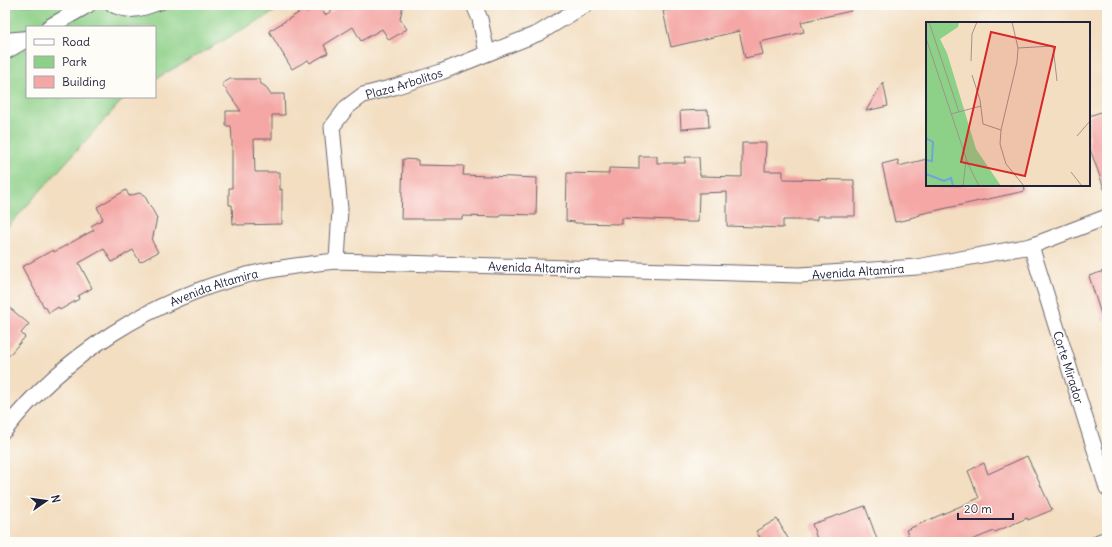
<svg xmlns="http://www.w3.org/2000/svg" width="1112" height="547" font-family="Delius,sans-serif">
<style>
.green{fill:#8dd088;stroke:#587962}
.building{fill:#f4a7a5}
.lines{fill:none;stroke-linecap:round;stroke-linejoin:round}
.service-casing{stroke:#6b646a;stroke-width:10}
.minor-casing{stroke:#6b646a;stroke-width:17}
.service{stroke:#fff;stroke-width:8}
.minor{stroke:#fff;stroke-width:15}
.labels{text-anchor:middle;dominant-baseline:central;stroke-width:4;stroke-linejoin:round;paint-order:stroke}
.street-label{font-size:12px;fill:#22223b;stroke:#fdfcf7}
.inset-river{fill:none;stroke:#6ca6dc;stroke-width:2}
.inset-road{fill:none;stroke:#9f938b;stroke-width:1}
.view{fill:#d62828;fill-opacity:0.15;stroke:#d62828;stroke-width:2}
.inset-edge{fill:none;stroke:#22223b;stroke-width:2}
</style>
<rect width="100%" height="100%" fill="#fdfcf7"/>
<filter id="ink" filterUnits="userSpaceOnUse"><feTurbulence type="fractalNoise" baseFrequency=".025" numOctaves="2"/><feDisplacementMap in="SourceGraphic" scale="8" xChannelSelector="R" yChannelSelector="G"/><feConvolveMatrix kernelMatrix="1 2 1 2 8 2 1 2 1" color-interpolation-filters="sRGB"/></filter>
<filter id="wash" filterUnits="userSpaceOnUse"><feTurbulence type="fractalNoise" baseFrequency=".012" numOctaves="4" result="noise"/><feDisplacementMap in="SourceGraphic" scale="16" xChannelSelector="R" yChannelSelector="G"/><feGaussianBlur stdDeviation="0.9" result="paint"/><feColorMatrix in="noise" values="0 0 0 0 0 0 0 0 0 0 0 0 0 0 0 0 0 1.4 0 .05"/><feComposite in="paint" operator="in"/></filter>
<g filter="url(#wash)">
<rect width="100%" height="100%" fill="#f3dec1"/>
<path class="green" d="M5,5H286L155,79V27H27V97H125L5,230Z"/>
<g id="blocks">
<g class="building">
<path d="M318,5L325,15L341,5H403L400,19L407,29L389,40L382,29L361,41L353,27L324,45L328,53L310,63L308,60L292,69L269,31L305,9L307,12Z"/>
<path d="M689,5H850L851,11L801,22L804,32L760,42L763,54L745,58L739,31L671,47L663,11Z"/>
<path d="M230,79H260V83L266,87L270,94H284L285,115H272V139H254L255,172H280V190L282,189V224L237,225V224H233L232,205H229V188H232V139L231,126H226V111H241L222,84Z"/>
<path d="M883,82L888,106L866,111Z"/>
<path d="M708,110L709,127L681,129L680,111Z"/>
<path d="M1101,112L1107,129V190L1105,191L1089,146V116Z"/>
<path d="M742,143H766L765,171H783V179L854,180V188H855V216H817V220H783V228L727,226V192L699,193L698,222H684L673,221V220L622,218V224L575,223V222L566,221L567,173L609,174V168L639,169V156H657V163H685V157H699L700,176L742,177Z"/>
<path d="M403,159L418,160V165L464,166L463,175L537,178L536,215L500,214V217L462,216V219H401Z"/>
<path d="M927,159V185H1024L1025,191L920,214V215L910,218V219L895,222L882,164L898,160L899,166Z"/>
<path d="M126,190L129,196L139,193L144,195L157,218L152,241L158,252L140,262L133,250L112,262L104,249L79,263L92,288L78,296L79,299L60,310L58,307L49,313L45,306L44,307L22,267L53,250L54,252L94,230L91,226L103,219L97,207Z"/>
<path d="M1107,270V321H1103L1089,276Z"/>
<path d="M5,304L29,324L21,333L25,337L5,360Z"/>
<path d="M1027,456L1052,510L1028,520L1027,518L995,532L994,531L967,542H911L906,530L979,498L968,471L984,463L988,474Z"/>
<path d="M865,506L878,542H818L812,524Z"/>
<path d="M777,519L790,542H763L756,531Z"/>
</g>
</g>
</g>
<g filter="url(#ink)">
<use href="#blocks" fill-opacity="0" stroke="#6b646a" stroke-width="1"/>
<g class="lines">
<defs>
<g id="service">
<path d="M109,5C111,8 113,9 117,10C133,17 146,10 162,5"/>
<path d="M5,37L27,35"/>
</g>
<g id="minor">
<path d="M474,5L480,19L487,53"/>
<path d="M49,27L88,5"/>
<path d="M5,52L27,39"/>
<path id="s1" d="M1031,246L1107,488"/>
<path id="s2" d="M337,261L340,209L332,127L347,107L363,95L394,87L441,72L539,33L585,5"/>
<path id="s3" d="M5,430C64,354 154,299 247,275C276,268 306,264 337,261L800,275L917,267L1031,246L1107,217"/>
<path d="M1099,542L1107,539"/>
</g>
</defs>
<use href="#service" class="service-casing"/>
<use href="#minor" class="minor-casing"/>
<use href="#service" class="service"/>
<use href="#minor" class="minor"/>
</g>
</g>
<g class="labels">
<g class="street-label">
<text stroke="none"><textPath href="#s2" startOffset="222">Plaza Arbolitos</textPath></text>
<text stroke="none"><textPath href="#s3" startOffset="581">Avenida Altamira</textPath></text>
<text stroke="none"><textPath href="#s3" startOffset="905">Avenida Altamira</textPath></text>
<text stroke="none"><textPath href="#s3" startOffset="257">Avenida Altamira</textPath></text>
<text stroke="none"><textPath href="#s1" startOffset="127">Corte Mirador</textPath></text>
</g>
</g>
<g transform="translate(926 22)">
<rect width="164" height="164" fill="#f3dec1"/>
<path d="M0,0H33L32,5L14,17L21,31L50,127L75,164H0Z" fill="#8dd088"/>
<path class="inset-river" d="M0,116L7,120L6,139L0,138M0,152L18,159L25,156L27,164"/>
<path class="inset-road" d="M3,0L33,90M86,0L92,26L91,40L75,108L74,122L80,142L98,164M0,16L42,142L53,164M92,26L127,24L131,59M45,39L46,12L51,0M46,53L54,78L57,102L75,108M25,92L55,84M151,114L164,99M145,150L156,164M37,164L40,138"/>
<path class="view" d="M65,10L129,25L99,154L35,140Z"/>
<rect width="164" height="164" class="inset-edge"/>
</g>
<rect width="1112" height="547" fill="none" stroke="#fdfcf7" stroke-width="20"/>
<rect x="26" y="26" width="130" height="72" fill="#fdfcf7" stroke="#a5a5ac"/>
<rect x="34" y="39" width="20" height="6" fill="#ffffff" stroke="#a5a5ac"/>
<text x="62" y="46" font-size="12" fill="#22223b">Road</text>
<rect x="34" y="56" width="20" height="12" fill="#8dd088" stroke="#a5a5ac"/>
<text x="62" y="66" font-size="12" fill="#22223b">Park</text>
<rect x="34" y="76" width="20" height="12" fill="#f4a7a5" stroke="#a5a5ac"/>
<text x="62" y="86" font-size="12" fill="#22223b">Building</text>
<g transform="translate(46 501) rotate(77)" stroke="#fdfcf7" stroke-width="3" paint-order="stroke">
<path d="M0-3L7 15L0 10L-7 15Z" fill="#22223b"/>
<text y="-6" font-size="11" font-weight="bold" text-anchor="middle" fill="#22223b">N</text>
</g>
<path d="M958 513v6h55v-6" fill="none" stroke="#22223b" stroke-width="2"/>
<text x="964" y="513" font-size="12" fill="#22223b" stroke="#fdfcf7" stroke-width="3" paint-order="stroke">20 m</text>
</svg>
